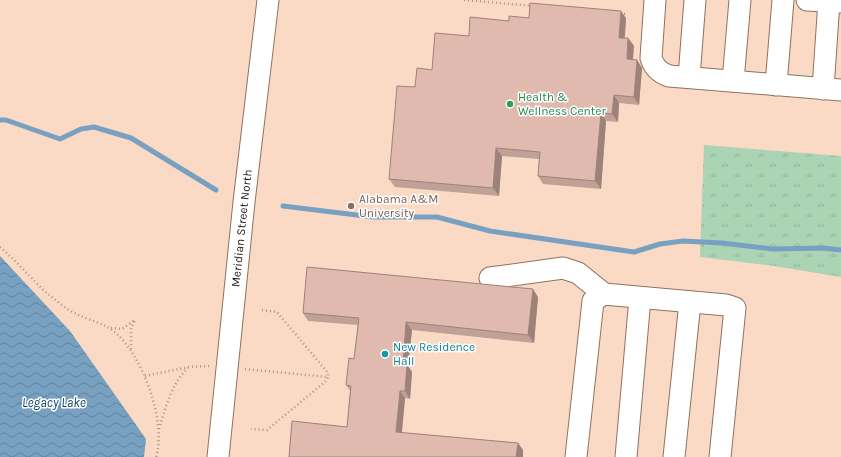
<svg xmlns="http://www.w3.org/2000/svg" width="841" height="457" font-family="Karla,sans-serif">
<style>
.grass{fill:url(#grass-tufts)}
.water{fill:url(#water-waves)}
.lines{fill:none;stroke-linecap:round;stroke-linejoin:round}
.stream{stroke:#78a1c1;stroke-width:5}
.minor-casing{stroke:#8f725f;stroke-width:23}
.path{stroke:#ac9484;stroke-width:2.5;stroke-dasharray:1 3;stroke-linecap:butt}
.minor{stroke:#fff;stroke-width:21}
.wall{fill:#c1a096}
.shaded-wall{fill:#9d827a}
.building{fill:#e0baaf;stroke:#9d827a}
.leisure-dot{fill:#2e9e5b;stroke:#fff;stroke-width:1.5}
.education-dot{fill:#8d6e63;stroke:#fff;stroke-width:1.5}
.culture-dot{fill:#0f9aa8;stroke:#fff;stroke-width:1.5}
.labels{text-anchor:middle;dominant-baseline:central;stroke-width:3;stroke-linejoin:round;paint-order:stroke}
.leisure-label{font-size:12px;fill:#27864d;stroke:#fff;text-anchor:start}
.education-label{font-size:12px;fill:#785e54;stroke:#fff;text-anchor:start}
.street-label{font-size:12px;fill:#251a12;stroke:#fff}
.culture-label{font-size:12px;fill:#0d838f;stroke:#fff;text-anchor:start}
.water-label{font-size:13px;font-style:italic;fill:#093d5d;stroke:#fff}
</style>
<defs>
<pattern id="grass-tufts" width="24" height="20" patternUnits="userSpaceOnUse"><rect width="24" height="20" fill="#aad4b4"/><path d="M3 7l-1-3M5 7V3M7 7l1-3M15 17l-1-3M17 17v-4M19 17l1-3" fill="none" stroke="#92b59a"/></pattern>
<pattern id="water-waves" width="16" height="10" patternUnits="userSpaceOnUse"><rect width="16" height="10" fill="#78a1c1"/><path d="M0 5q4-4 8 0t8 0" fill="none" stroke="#62829b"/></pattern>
</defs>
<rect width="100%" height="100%" fill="#fadac5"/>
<path class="grass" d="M704,145L841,156V277L774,266L700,257Z"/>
<path class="water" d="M0,256L70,331L146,439L144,457H0Z"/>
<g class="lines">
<g class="stream">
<path d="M0,120H6L60,139L81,129L94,127L131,138L216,190"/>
<path d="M283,206L373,217H437L490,231L634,252L660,244L683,241L722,243L773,249L822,248L841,250"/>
</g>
<defs>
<g id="minor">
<path d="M655,0L651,58C654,68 660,73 669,76L841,90"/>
<path d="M807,0L841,2"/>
<path d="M689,77L695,0"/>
<path d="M733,81L740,0"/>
<path d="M776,85L783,0"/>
<path d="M823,89L829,1"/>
<path d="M490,278L563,268L578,273L604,294"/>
<path id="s1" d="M218,457L244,202L268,0"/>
<path d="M576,457L593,301L604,294L726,305L735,308L720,457"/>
<path d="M626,457L640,298"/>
<path d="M674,457L690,302"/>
</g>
</defs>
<use href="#minor" class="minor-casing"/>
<g class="path">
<path d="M464,0L534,6"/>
<path d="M620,14H627"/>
<path d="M0,247C19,263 34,283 53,298C61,305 71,312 81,316C91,321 103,323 112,330C142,352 167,422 156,457"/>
<path d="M262,310L277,312L328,373V377"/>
<path d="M111,328L122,329L135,320L131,328V349"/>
<path d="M245,369L328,377L326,381L267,430L251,429"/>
<path d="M145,376L189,367L210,366"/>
<path d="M159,429C166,407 171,384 188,368"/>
</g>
<use href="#minor" class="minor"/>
</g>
<g class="wall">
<path d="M529,18H626L625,38H628L634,46L633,60H637L642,68L639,105L619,103L618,122L606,121L601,189L543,184L538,176L539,159L502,156L499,196L395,187L389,179L415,87L432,70L469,36L509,21Z"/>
<path d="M538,297L534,343L412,330L408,366L412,372L410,399L405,398L402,433L518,443L523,450L347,427L350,391L346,385L354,359L358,325L308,321L303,313Z"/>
</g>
<g class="shaded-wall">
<path d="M621,11L626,18L624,45L619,38Z"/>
<path d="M628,38L634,46L632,67L627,59Z"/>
<path d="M637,60L642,68L639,105L634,97Z"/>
<path d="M614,95L619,103L618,122L612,114Z"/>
<path d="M601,113L606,121L601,189L595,181Z"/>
<path d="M496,148L502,156L499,196L493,188Z"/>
<path d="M533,289L538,297L534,343L528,335Z"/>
<path d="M406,322L412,330L408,366L412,372L410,399L405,391L403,364Z"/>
<path d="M400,391L405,398L401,440L396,432Z"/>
<path d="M518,443L523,450V457H516Z"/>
</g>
<g class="building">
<path d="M530,3L621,11L619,38H628L627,59L637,60L634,97L614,95L612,114L601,113L595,181L538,176L540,152L496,148L493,188L389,179L397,86L415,87L417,68L432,70L435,33L469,36L470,17L509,21V16L529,18Z"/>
<path d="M307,267L533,289L528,335L406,322L403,364H407L405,391H400L396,432L518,443L516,457H289L292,421L347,427L351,386L346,385L349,358L354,359L359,318L303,313Z"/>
</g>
<circle class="leisure-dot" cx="510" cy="104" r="4"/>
<circle class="education-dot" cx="351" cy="206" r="4"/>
<circle class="culture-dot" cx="385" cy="354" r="4"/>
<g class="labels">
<g class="leisure-label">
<text x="518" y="97">Health &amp;<tspan x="518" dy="14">Wellness Center</tspan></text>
</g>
<g class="education-label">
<text x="359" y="199">Alabama A&amp;M<tspan x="359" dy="14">University</tspan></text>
</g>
<g class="street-label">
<text stroke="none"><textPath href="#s1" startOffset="230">Meridian Street North</textPath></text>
</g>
<g class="culture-label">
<text x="393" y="347">New Residence<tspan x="393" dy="14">Hall</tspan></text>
</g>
<g class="water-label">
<text x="54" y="402">Legacy Lake</text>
</g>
</g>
</svg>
